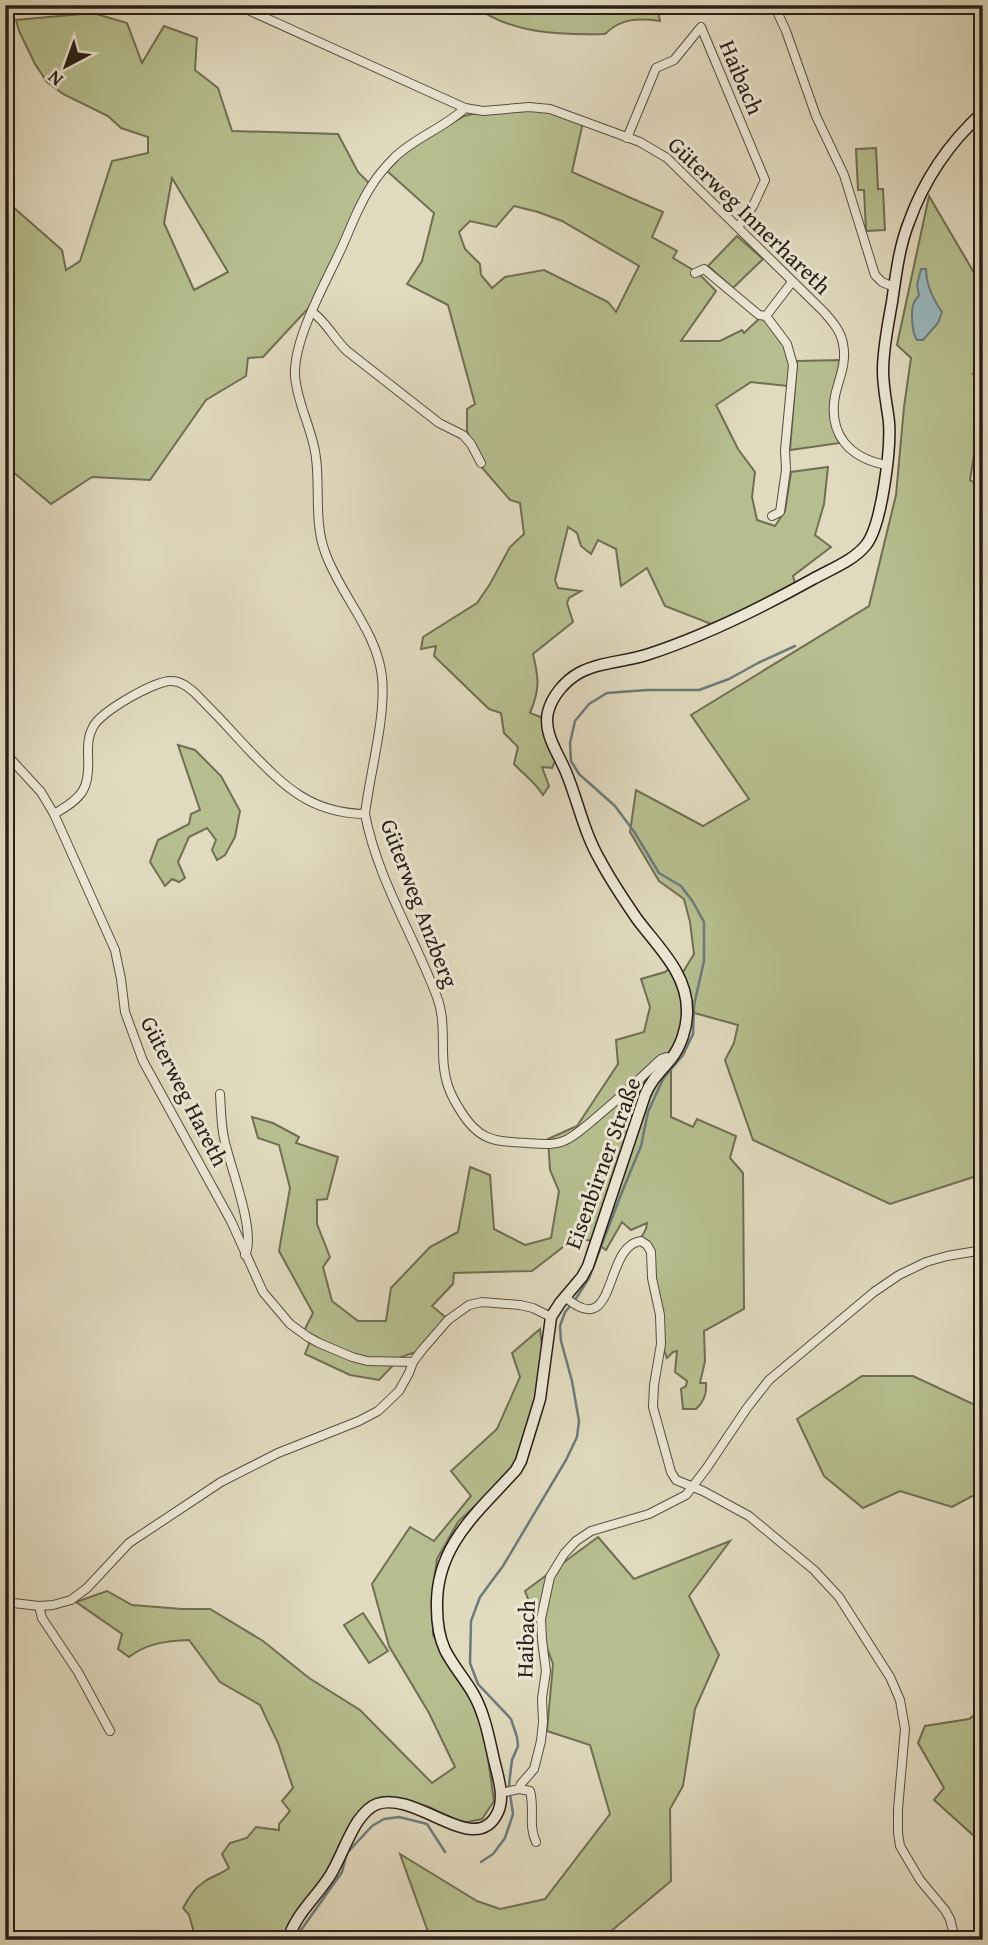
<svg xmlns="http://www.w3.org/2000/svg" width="988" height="1945" font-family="'Gentium Book Plus',serif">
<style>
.green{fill:#b6be8f;stroke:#706e54;stroke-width:2;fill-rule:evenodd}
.water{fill:#9ab8bd;stroke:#6d7a7b;stroke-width:2}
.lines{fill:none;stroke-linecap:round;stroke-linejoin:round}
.stream{stroke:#6d7a7b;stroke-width:2.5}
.street-casing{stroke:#574d42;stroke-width:10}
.secondary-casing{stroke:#291e18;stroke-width:13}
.street{stroke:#ece7d5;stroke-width:8}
.secondary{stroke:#ece7d5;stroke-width:10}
.labels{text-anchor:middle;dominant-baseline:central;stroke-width:6;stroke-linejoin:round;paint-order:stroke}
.street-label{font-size:23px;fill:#291e18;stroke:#ece7d5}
</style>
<rect width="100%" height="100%" fill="#e1dabe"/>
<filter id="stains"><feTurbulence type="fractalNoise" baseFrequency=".00286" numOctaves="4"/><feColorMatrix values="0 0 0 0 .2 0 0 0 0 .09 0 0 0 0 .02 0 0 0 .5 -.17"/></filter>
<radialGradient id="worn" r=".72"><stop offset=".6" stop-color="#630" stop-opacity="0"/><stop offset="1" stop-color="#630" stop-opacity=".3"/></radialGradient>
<g class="green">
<path d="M473,5H657L660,21C639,18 621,18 605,34C560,35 510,34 473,5Z"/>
<path d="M93,13L127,23L142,63L164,26L197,38L195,70L218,88L232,131L338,134L358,172L370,184L316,300L263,357L248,358L246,376L206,400L150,480L92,477L51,504L12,471L5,468V376L12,375L5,366V200L62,250L66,270L80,261L112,161L148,153V137L121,128L108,116L63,94L47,82L35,64L19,31L16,20ZM172,178L228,272L194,290L164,223Z"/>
<path d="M542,110L583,122L572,172L663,212L652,237L677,251L673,258L693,270L691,274L695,277L700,275L716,291L681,341H720L742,330L744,333L760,318L770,322L784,345L791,361L788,386L751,382L716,405L738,449L755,472L752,497L757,520L775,526L785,511L791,472L828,467L824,504L815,535L831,547L793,576L795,583L735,615L711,624L665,606L647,568L621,586L616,549L598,540L591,554L581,546L577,533L568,527L555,580L558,588L581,591L569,598L567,603L573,622L533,654C539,679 540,689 530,713L541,717L556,759L552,768L542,767L549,786L543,795C535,782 524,775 514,764L518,747L504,733L501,713L489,709L434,656L436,646L421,649L423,637L477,603L490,584L510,547L524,534L520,503L510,500L478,463L467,431V409L475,404L448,305L407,284L422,261L434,213L387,171L407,150L464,116L477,113ZM514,206L538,212L562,221L639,266L616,312L608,302L544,270L505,277L492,288L481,275L480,264L465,249L459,232L470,221L496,227Z"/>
<path d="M876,148L878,189H883L885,230L866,231L864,190H858L856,149Z"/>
<path d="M929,196L983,288V352L973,374H983V435L977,436L970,480L983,488V1174L890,1204L753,1140L725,1060L734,1043L738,1025L687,1011L671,1059V1117L693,1127L697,1119L736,1136L730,1158L743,1173L744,1309L704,1331L705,1361L700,1383H706C707,1394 704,1402 696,1409H683L681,1389L686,1386L687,1381L675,1372L677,1351L673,1352L667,1358L662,1346L648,1248L638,1243L646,1229L647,1223L631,1230L622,1222L606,1250L595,1242L576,1237L532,1271L454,1273L453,1284L432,1306L449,1320L419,1351L401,1357L379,1380L350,1375L305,1354L311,1339L303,1333L313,1313L279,1251L290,1188L279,1145L258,1138L252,1117L273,1123L299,1137L296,1143L338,1157L327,1199L317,1200V1224L330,1257L323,1267L332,1301L358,1321H386L391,1288L430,1247L458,1232L470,1167L490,1175L494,1229L525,1245L551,1238L559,1191L550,1170L548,1139L577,1126L618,1064L616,1040L644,1032L650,1007L641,979L665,972L673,966L680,977L694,954L690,922L684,899L659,881L630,832L636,790L703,826L749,799L691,715L869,606L896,495L904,407L911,358L897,345Z"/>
<path d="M737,236L763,259L733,288L708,266Z"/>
<path d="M840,360L834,427L840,443L790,450L797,361Z"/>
<path d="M178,745L195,750L221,776L240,811L235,837L225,855L217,860L212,850L216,840L207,828L189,837L178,862L185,878L179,882L172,879L165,886L150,862L158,840L189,824L191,814L200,810Z"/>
<path d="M540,1329L543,1354L538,1391L518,1460L501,1481L458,1522L437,1559L433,1587V1635L476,1706L486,1744L494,1801L482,1819L463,1823L429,1807L399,1799L375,1800L284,1940H196L189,1915L183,1908C189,1898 194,1888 204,1882C212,1876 221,1874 229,1868L222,1854L230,1843L247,1838L256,1827L279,1830V1824L290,1811L282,1801L293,1788L278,1743L260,1705L220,1682L189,1640C167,1641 147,1643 129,1657L118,1649L122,1634L76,1602L107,1591L132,1605L182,1609H210L263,1641L309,1678L360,1710L432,1783L455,1767L429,1713L389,1646L372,1584L410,1527L434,1541L471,1496L451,1471L497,1429L520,1377L512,1353Z"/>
<path d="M862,1376H913L975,1405L983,1392V1499L972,1496L952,1507L900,1491L863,1508L824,1476L797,1419Z"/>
<path d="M598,1537L634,1579L730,1541L689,1596L719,1655L695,1709L683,1786L670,1809L671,1881L604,1937L605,1940H431L400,1854L477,1901L500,1909L545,1899L610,1814L590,1745L547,1731L553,1664L525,1591Z"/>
<path d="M363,1613L388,1651L369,1663L344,1625Z"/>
<path d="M983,1709V1825L973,1835L934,1800L944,1788L918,1743L925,1726L969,1719Z"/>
</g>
<path class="water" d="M921,269H926C926,284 933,299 942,312L938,323L923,340H917C912,333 911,315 913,305C914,301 917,298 919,295L917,285Z"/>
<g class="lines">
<g class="stream">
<path d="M575,1300L589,1278L622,1192L641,1146L648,1112L663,1079L683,1055L693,1034L694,1005L704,961V922L693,902L681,886L659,873L635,833L615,806L579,774L571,761L570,743L575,721L589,704L607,693L647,690H699L729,679L758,663L795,646"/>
<path d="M481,1862L493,1854L505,1838L513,1814L509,1787L510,1776L512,1760L518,1746L517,1737L511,1719L478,1684L470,1663L471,1621L480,1597L503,1566L566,1460L577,1437L579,1421L572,1381L561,1341L560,1326L565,1312L571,1305"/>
<path d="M294,1940L342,1872L347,1853L372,1826L384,1819L399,1817L427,1824L445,1852"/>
</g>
<defs>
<g id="street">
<path d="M237,5L465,108L483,111L529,107L550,109L640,142L667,158L824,312C832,321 841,331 843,344C847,363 839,378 835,396C828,435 850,458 886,465"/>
<path d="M774,5L786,31L816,116L844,175L875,275L882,282L894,287"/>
<path d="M465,108C444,128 416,137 395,157C387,165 378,175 372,185C359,204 351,227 342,247C326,282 293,339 295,376C297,404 313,430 316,458C320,488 314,523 325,552C340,595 377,631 382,677C386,718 370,772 365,814C377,878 414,936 437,997C448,1026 438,1057 448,1086C451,1095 455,1102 460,1110C479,1141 493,1141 527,1143C541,1144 555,1146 568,1139C582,1131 594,1119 606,1109C625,1093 643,1076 661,1059L667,1057L671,1059"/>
<path d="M627,138L656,68L674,60L701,27L765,180L753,206L738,227"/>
<path d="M695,273L704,269L759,315L766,316L792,282"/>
<path d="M312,312C326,321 334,339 347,351L439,423L463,435L471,444L481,463"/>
<path d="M766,316L787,344L793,365L785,450L786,470L780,512L772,516"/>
<path d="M5,753L41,792L54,814L115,950L121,979L125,1012L143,1061L231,1221L263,1292L290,1324L308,1337L319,1343L352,1357L367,1361L413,1362"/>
<path d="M54,814C84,797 90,788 88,754C88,744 88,736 93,727C100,712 154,681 171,681C181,681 188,687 195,693C213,711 230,729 247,748C283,785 309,813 365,814"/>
<path d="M220,1094C221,1109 221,1124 224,1138C229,1164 257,1233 245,1255"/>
<path d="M565,1297C618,1343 603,1245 641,1241L647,1245L651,1252L652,1278L660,1315L661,1344L654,1385L653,1407L671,1472L676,1480L703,1491L749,1516L814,1570L839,1597L890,1677L900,1700L905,1729L898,1809V1833L900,1846L920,1880L945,1910L950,1919L954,1935L953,1940"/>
<path d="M5,1602L39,1606L53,1605L71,1600L87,1588L129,1543L221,1482L278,1453L359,1421L378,1411L399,1391L409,1373L413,1362L422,1350L448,1320L469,1305L482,1302L520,1305L533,1308L551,1317"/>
<path d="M39,1606L42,1618L78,1672L110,1731"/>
<path d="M519,1789L530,1791C535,1810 528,1825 536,1842"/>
<path d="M501,1793L519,1789L521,1784L534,1769L541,1741L543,1722L542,1698L546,1671L542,1640L541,1619L550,1577L564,1554L576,1541L591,1531L649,1514L686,1495L706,1469L747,1408L769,1380L874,1292L899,1275L926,1262L947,1256L983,1250"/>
</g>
<path id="secondary" d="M288,1940C295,1914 318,1896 331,1874C341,1857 347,1838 358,1821C363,1814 369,1807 377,1804C417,1790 476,1860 498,1812C505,1797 498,1777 494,1760C489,1738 485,1715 474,1695C465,1679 453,1666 445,1650C439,1637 437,1622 437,1608C435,1546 478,1512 516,1470L521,1461L540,1399L551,1317L560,1303L582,1277L588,1266L645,1095C651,1080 661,1071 671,1059C681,1046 687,1028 687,1012C688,974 658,947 637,919C624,900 611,881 600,860C584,833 578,801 566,772C558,753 543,733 548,712C552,696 565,681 579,673C599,662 624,662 646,655C705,636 759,609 813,579C831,569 853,561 866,545C882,525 891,448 889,422C887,405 883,388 883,371C883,348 888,325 892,302C896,275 899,247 909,222C924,180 950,142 983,112"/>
</defs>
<use href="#street" class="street-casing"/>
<use href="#secondary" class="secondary-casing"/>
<use href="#street" class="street"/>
<use href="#secondary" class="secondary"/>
</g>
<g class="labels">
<g class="street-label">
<text transform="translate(742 77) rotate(67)">Haibach</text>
<text transform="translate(750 215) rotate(44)">Güterweg Innerhareth</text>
<text transform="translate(420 903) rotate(69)">Güterweg Anzberg</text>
<text transform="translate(185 1091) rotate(63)">Güterweg Hareth</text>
<text transform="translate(602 1163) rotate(-70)">Eisenbirner Straße</text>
<text transform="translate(525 1639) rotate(-88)">Haibach</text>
</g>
</g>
<rect width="988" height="1945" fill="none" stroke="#e1dabe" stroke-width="28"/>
<rect x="7" y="7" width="974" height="1931" fill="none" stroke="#291e18" stroke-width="3.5"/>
<rect x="14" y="14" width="960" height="1917" fill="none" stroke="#291e18" stroke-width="2"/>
<g transform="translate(66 66) rotate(221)" stroke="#ece7d5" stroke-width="5" paint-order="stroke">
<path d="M0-5L12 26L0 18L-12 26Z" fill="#291e18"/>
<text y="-10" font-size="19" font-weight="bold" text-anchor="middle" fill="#291e18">N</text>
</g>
<rect width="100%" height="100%" filter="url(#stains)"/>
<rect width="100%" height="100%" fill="url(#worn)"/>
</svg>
